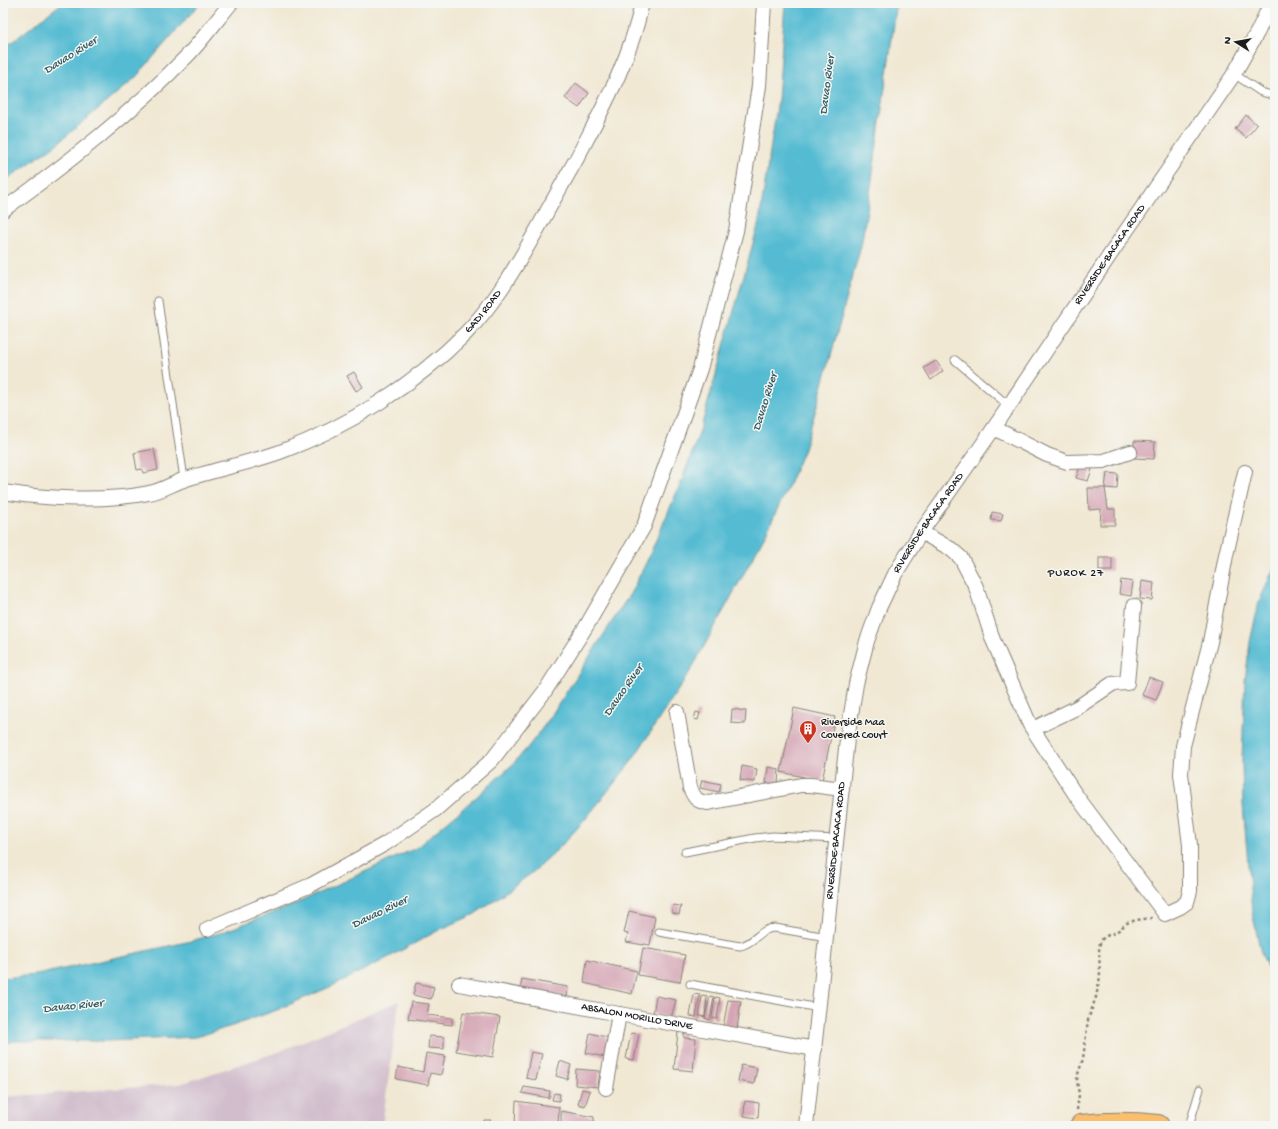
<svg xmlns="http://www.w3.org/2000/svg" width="1278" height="1129" font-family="'Gochi Hand',sans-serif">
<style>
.industrial{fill:#d1bdcc}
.water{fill:#54bbd2;stroke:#386c77}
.building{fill:#d4a4b4}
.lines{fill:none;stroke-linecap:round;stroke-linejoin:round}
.lane-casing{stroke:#868278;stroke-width:9}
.street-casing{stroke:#868278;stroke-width:16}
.primary-casing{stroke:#868278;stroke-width:24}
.path{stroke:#868278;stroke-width:2.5;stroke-dasharray:3 3;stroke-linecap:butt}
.lane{stroke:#fff;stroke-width:7}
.street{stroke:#fff;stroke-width:14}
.primary{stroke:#f9bf6d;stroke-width:22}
.labels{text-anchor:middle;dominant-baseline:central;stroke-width:3;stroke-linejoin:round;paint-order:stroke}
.street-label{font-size:11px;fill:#1c1c1c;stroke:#f6f6f2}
.poi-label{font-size:11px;fill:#1c1c1c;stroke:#f6f6f2;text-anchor:start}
.water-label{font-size:12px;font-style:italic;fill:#325c65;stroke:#f6f6f2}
.neighbourhood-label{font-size:12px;letter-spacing:1px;fill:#1c1c1c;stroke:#f6f6f2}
</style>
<rect width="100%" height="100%" fill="#f6f6f2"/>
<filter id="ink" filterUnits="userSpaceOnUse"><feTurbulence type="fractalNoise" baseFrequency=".025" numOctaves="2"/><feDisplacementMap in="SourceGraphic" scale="8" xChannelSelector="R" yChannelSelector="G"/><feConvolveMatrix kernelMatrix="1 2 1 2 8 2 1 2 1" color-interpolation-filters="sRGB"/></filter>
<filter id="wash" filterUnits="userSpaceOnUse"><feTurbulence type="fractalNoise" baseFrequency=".012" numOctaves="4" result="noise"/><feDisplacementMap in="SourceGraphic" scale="16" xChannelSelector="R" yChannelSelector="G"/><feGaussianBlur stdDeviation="0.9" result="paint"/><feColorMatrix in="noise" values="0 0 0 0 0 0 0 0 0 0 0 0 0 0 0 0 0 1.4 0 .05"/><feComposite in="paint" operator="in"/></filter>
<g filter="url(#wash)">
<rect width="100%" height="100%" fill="#f1e8d3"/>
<path class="industrial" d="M399,1001L382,1126H3V1097L180,1084L278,1052Z"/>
<g class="water">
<path d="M62,3H200L136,77L58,143L3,182V49Z"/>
<path d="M785,3H897L871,186L861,246L819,399L804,449L788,487L764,537L691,670L631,762L584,821L559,848L533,872L475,914L439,930L380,962L332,986L277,1010L232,1026L196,1037L108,1041H14L3,1044V978L36,975L187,942L220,933L291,906L416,848L473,800L512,765L528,747L547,722L630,594L647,561L682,480L700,431L759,222L778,100Z"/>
<path d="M1275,565V984L1261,953L1252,912L1243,805L1242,760L1245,681L1250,642L1259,602Z"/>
</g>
<g id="blocks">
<g class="building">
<path d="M576,83L589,93L579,108L565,98Z"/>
<path d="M1246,115L1257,125L1246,138L1235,129Z"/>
<path d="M936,361L943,371L931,380L924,368Z"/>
<path d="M354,372L363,387L356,391L347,376Z"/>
<path d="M1134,441L1155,442L1154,459L1134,458Z"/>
<path d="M154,449L158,470L143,473L142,469L137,470L134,453Z"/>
<path d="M1082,462L1093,466L1088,481L1076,478Z"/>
<path d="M1107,473L1118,474L1117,489L1105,488Z"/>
<path d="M1088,488H1105L1108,509H1115V525H1100L1101,509L1089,510Z"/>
<path d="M992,512L1003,514L1001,521L991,520Z"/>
<rect x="1099" y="558" width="13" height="13"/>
<path d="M1121,580L1133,582L1131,596L1119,594Z"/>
<path d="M1142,581L1154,583L1152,600L1140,599Z"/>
<path d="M1149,677L1163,682L1156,700L1142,695Z"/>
<path d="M794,708L835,717L822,781L781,772Z"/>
<path d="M732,709L746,711L745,724L731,723Z"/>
<path d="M696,712L700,713L698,720L694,719Z"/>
<path d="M742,766L757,769L755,782L740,780Z"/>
<path d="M768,767L779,769L778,784L766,783Z"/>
<path d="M702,780L721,784L719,792L700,788Z"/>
<path d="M673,905L681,906L679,915L672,913Z"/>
<path d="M629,911L655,917L650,945L644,944V945L626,942L628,934L624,933Z"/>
<path d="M643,948L685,955L680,982L638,975Z"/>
<path d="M587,960L637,971L632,994L584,983Z"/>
<path d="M522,979L568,987L567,997L520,990Z"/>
<path d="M416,983L434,987L431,999L413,995Z"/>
<path d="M694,994L700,995L696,1017L690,1016Z"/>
<path d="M656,996L676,1000L671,1018L653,1014Z"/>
<path d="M702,996L707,997L705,1017L699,1016Z"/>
<path d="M710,996L714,997L710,1020L705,1018Z"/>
<path d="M715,997L720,998L717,1019L712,1018Z"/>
<path d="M728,1000L741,1001L737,1029L723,1027Z"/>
<path d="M411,1002L429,1004L427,1015L452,1018V1025L408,1019Z"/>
<path d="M463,1012L500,1017L493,1057L456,1051Z"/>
<path d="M678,1032H684V1038L696,1039L693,1071L674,1069Z"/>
<path d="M590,1033L610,1038L605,1057L586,1053Z"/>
<path d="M631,1033L639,1034L634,1060L626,1059Z"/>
<path d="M429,1036L444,1037V1049L428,1048Z"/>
<path d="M531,1052L542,1054L536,1080L526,1078Z"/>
<path d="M426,1053L445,1056L441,1075L430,1073L428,1085L396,1079L398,1067L423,1072Z"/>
<path d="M560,1061L571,1065L567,1079L556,1076Z"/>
<path d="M741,1065L757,1068L754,1084L738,1081Z"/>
<path d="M576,1069L600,1071L598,1087L575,1085Z"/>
<path d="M524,1087L550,1091L549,1098L522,1093Z"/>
<path d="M582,1089L590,1091L585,1106L578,1104Z"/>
<path d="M554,1093L560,1094L559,1101L552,1100Z"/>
<path d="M516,1101L559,1107L558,1126H515Z"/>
<path d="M745,1101L759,1103L758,1118L744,1116Z"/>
<path d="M561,1111L594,1117V1126H561Z"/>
<path d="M484,1120H491L490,1126H483Z"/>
</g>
</g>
</g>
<g filter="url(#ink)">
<use href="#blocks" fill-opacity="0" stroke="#868278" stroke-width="1"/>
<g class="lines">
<defs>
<g id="lane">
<path d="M1234,74L1261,92L1275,96"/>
<path d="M158,301L184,479"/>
<path d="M955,360L1009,406"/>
<path d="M685,852L755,838L773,836L837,839"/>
<path d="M659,932L740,946C754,944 760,928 775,928L827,937"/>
<path d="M690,984L819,1008"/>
<path d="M1189,1126L1200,1089"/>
</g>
<g id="street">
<path d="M3,210C68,163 132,113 188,55C203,39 217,20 231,3"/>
<path d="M994,428L1047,455L1067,462L1104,461L1130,452"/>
<path id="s1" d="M3,492C47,499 105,502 149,493C162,491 173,483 186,479C217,469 249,463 280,452C348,427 414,385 466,333C495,303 517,265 538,228C551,204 564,181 577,158C603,108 631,58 642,3"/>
<path d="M921,532L951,549L961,558L976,587L993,640L1030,725L1075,794L1165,914L1180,907L1187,902L1190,891V845L1181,774L1183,746L1210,642L1226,555L1245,472"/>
<path d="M677,712L690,788C695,799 696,801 708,803L801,785H811L842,789"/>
<path d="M1033,729L1078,707L1112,684L1127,683L1134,606"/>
<path d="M207,929L311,885L385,844L435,810L492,760L545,691L587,625L644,526L700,369L736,231L759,86L764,3"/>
<path id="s2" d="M459,984L619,1014L815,1049"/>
<path d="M606,1088L619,1014"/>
<path id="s3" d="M806,1126L847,739L856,684L867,641L879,608L895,574L921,532L994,428L1122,237L1234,74L1258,31L1271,3"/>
</g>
<path id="primary" d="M1081,1126C1107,1123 1132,1123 1158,1126"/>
</defs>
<use href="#lane" class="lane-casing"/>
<use href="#street" class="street-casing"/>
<use href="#primary" class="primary-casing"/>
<path class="path" d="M1077,1110L1079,1095L1077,1080L1078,1074L1083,1059L1088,1020L1096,997L1100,977L1099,947L1101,940L1106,936L1112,934L1119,930L1127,923L1136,920L1152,918"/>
<use href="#lane" class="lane"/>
<use href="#street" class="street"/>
<use href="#primary" class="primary"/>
</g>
</g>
<defs>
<symbol id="building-pin" viewBox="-11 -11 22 30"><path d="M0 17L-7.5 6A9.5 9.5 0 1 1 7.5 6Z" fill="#c8321e" stroke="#f6f6f2"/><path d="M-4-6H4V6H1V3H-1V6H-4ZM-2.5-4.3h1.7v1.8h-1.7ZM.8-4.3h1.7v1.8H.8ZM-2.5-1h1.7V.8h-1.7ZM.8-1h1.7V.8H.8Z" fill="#fff"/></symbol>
</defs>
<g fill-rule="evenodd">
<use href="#building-pin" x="798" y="719" width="20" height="27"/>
</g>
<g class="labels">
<g class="street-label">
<text stroke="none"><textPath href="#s3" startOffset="947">RIVERSIDE-BACACA ROAD</textPath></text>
<text stroke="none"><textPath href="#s1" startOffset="534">GADI ROAD</textPath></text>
<text stroke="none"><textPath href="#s3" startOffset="623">RIVERSIDE-BACACA ROAD</textPath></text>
<text stroke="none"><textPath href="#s3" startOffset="287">RIVERSIDE-BACACA ROAD</textPath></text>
<text stroke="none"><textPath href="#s2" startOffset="181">ABSALON MORILLO DRIVE</textPath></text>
</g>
<g class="poi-label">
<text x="821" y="723">Riverside Maa<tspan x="821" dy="13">Covered Court</tspan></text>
</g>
<g class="water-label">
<text transform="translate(71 56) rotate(-32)">Davao River</text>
<text transform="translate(828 85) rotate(-83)">Davao River</text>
<text transform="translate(766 402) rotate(-73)">Davao River</text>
<text transform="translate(624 691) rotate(-55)">Davao River</text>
<text transform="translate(380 913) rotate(-26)">Davao River</text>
<text transform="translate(73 1007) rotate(-6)">Davao River</text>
</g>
<g class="neighbourhood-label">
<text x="1076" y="574">PUROK 27</text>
</g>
</g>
<rect width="1278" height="1129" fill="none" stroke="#f6f6f2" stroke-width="16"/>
<g transform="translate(1236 42) rotate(281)" stroke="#f6f6f2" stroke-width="3" paint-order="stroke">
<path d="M0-3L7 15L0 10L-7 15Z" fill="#1c1c1c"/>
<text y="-6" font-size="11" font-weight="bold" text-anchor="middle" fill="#1c1c1c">N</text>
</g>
</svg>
